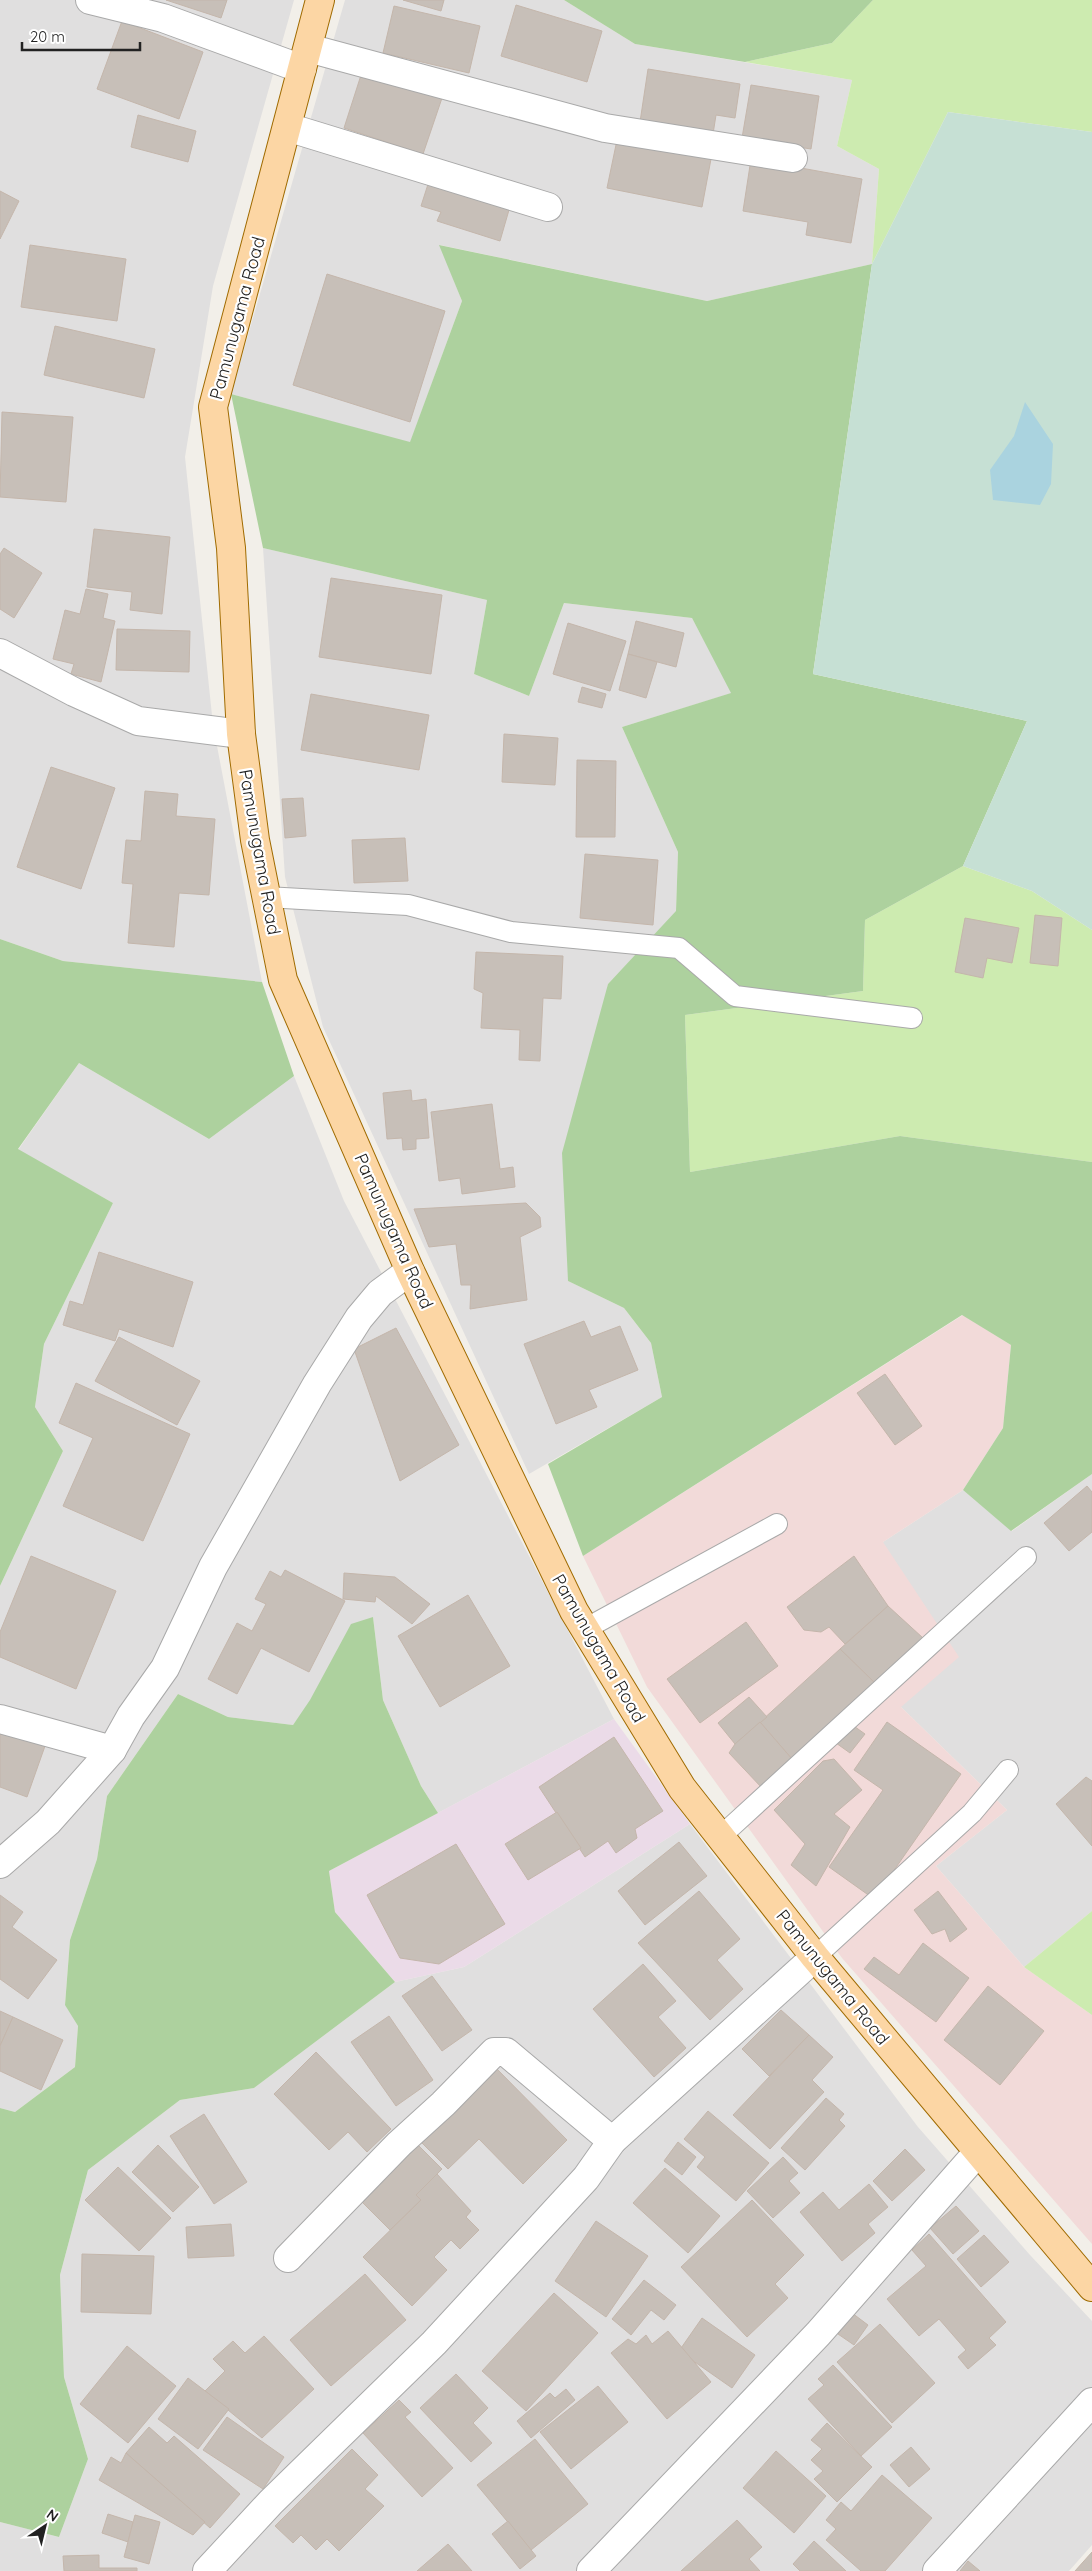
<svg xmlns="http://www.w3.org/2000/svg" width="1092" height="2571" font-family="Quicksand,sans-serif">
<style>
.residential{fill:#e0dfdf}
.commercial{fill:#f2dad9}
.industrial{fill:#ebdbe8}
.grass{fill:#cdebb0}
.forest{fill:#add19e}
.wetland{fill:#c6e0d4}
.water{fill:#aad3df}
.building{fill:#c7bfb8;stroke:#c4b6ab}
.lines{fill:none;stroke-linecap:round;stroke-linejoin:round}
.service-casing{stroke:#a9a9a9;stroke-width:22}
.minor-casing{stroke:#a9a9a9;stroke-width:30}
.primary-casing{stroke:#a06b00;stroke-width:30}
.service{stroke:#fff;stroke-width:20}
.minor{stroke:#fff;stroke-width:28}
.primary{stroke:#fcd6a4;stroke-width:28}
.labels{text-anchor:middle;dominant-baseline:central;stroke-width:4.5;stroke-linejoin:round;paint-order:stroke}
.street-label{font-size:18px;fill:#222;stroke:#fff}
</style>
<rect width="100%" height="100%" fill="#f2efe9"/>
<g class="residential">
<path d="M0,0H294L213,286L185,457L213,725L262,982L63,961L0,939Z"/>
<path d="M345,0H564L635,44L852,80L837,146L879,169L872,264L707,301L440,245L462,301L410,443L231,394Z"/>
<path d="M263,548L487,600L474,674L529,696L564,603L692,618L732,693L622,727L678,852L676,912L608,984L568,1281L624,1308L651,1343L662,1397L529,1474L323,1027L285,877Z"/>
<path d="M79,1063L209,1139L294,1076L344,1201L614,1719L438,1813L421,1786L383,1700L373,1617L293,1725L228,1717L178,1694L107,1796L97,1859L70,1940L65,2004L78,2026L75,2067L15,2112L0,2108V1586L63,1451L35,1407L44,1344L113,1203L18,1150Z"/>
<path d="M1092,1474V1911L1024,1967L936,1866L1007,1810L901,1707L883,1542L963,1490L1012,1531Z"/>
<path d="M690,1824L918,2127L1030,2255L1092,2321V2545L1069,2571H0V2522L59,2537L88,2459L64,2377L60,2275L88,2170L180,2100L254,2088L395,1982L464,1967Z"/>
</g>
<path class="commercial" d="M963,1315L1011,1345L1003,1428L963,1490L883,1542L959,1657L901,1707L1007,1810L936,1866L1024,1967L1092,2015V2244L842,1958L647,1687L583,1556Z"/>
<path class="industrial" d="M614,1719L690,1824L464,1967L395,1982L335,1912L329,1871Z"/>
<g class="grass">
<path d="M873,0H1092V132L948,112L872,264L879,169L837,146L852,80L745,62L832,43Z"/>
<path d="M963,866L1032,891L1092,930V1162L900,1136L690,1172L685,1015L863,991L865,920Z"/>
<path d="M1092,1911V2015L1024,1967Z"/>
</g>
<g class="forest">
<path d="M564,0H873L832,43L745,62L635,44Z"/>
<path d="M439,245L707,301L872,264L813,674L1027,721L963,866L865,920L863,991L685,1015L690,1172L900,1136L1092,1162V1474L1011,1531L963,1490L1003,1428L1011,1345L962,1315L583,1556L548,1464L662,1397L651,1343L624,1308L568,1281L562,1153L608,984L676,911L678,852L622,727L731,693L692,618L564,603L529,696L474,674L487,600L263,548L231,394L410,442L462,301Z"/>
<path d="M0,939L63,961L262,982L294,1076L209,1139L79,1063L18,1149L113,1203L44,1344L35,1407L63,1451L0,1586Z"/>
<path d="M373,1617L383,1700L421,1786L438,1813L329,1871L335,1912L395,1982L254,2088L180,2100L88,2170L60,2275L64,2377L88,2459L59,2537L0,2522V2108L15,2112L75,2067L78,2026L65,2005L70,1940L97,1859L107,1796L178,1694L228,1717L293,1725L310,1700L351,1624Z"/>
</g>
<path class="wetland" d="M948,112L1092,132V930L1032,891L963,866L1027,721L813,674L872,264Z"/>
<path class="water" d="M1025,402L1053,444L1051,484L1040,505L993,500L990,470L1014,436Z"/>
<g class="building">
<path d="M166,0H227L221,18Z"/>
<path d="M403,0H444L441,11Z"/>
<path d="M516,5L602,31L587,82L501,56Z"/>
<path d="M394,6L480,26L469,73L383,53Z"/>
<path d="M122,21L203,52L179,119L97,89Z"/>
<path d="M648,69L740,84L735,118L716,115L713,134L640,122Z"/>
<path d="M362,72L442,98L423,154L344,128Z"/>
<path d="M751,85L819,96L811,149L742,138Z"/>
<path d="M138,115L196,131L188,162L131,147Z"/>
<path d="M617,140L711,159L702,207L607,188Z"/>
<path d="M751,159L862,179L851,243L806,235L808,222L743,211Z"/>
<path d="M430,178L511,203L500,241L437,221L441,212L421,206Z"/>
<path d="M0,191L19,201L0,239Z"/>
<path d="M30,245L126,259L117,321L21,307Z"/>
<path d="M327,274L445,311L410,422L293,385Z"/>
<path d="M55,326L155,349L144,398L44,375Z"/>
<path d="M2,412L73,417L66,502L0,497Z"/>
<path d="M94,529L170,537L162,614L130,610L132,592L87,587Z"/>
<path d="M4,548L42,573L14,618L0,609V554Z"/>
<path d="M331,578L442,595L431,674L319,657Z"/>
<path d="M86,589L108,594L103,618L115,621L101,682L71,674L74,664L53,659L65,610L80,614Z"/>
<path d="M636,621L684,633L676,667L628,654Z"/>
<path d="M568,623L626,641L610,691L553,674Z"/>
<path d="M117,629L190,631L189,672L116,670Z"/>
<path d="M628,654L657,662L646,698L619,690Z"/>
<path d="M582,687L606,694L602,708L578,702Z"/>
<path d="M311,694L429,715L419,770L301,750Z"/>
<path d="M504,734L558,738L555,785L502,782Z"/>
<path d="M577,760L616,761L615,837H576Z"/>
<path d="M51,767L115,788L81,889L17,867Z"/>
<path d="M145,791L178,794L176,816L215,819L209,895L179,893L174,947L128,943L133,884L122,883L126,840L141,841Z"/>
<path d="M303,798L306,836L285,838L282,799Z"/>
<path d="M405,838L408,881L354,883L352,840Z"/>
<path d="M585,854L658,860L653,925L580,918Z"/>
<path d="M1035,915L1062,918L1058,966L1030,963Z"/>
<path d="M965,918L1019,928L1012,963L987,958L983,978L955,972Z"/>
<path d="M476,952L563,956L561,999L543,998L540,1061L519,1060L520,1030L481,1028L483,993L474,989Z"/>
<path d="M411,1090L412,1101L426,1099L429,1138L416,1139V1149L403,1150L402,1138L387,1139L383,1093Z"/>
<path d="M492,1104L500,1169L513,1167L515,1187L462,1194L460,1178L439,1181L431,1112Z"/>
<path d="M526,1203L540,1217L541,1227L520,1237L527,1300L470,1309L471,1285H461L456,1244L429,1247L414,1209Z"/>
<path d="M99,1252L193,1282L173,1347L119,1329L115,1341L63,1325L70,1301L83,1305Z"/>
<path d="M584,1321L591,1337L620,1326L638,1370L589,1390L597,1407L556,1424L524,1344Z"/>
<path d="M396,1328L459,1445L400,1481L354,1349Z"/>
<path d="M119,1337L200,1381L177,1425L95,1381Z"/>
<path d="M885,1374L922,1426L895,1445L857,1393Z"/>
<path d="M76,1383L190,1434L143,1541L63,1506L93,1438L59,1423Z"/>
<path d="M1087,1486L1092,1492V1532L1069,1551L1044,1523Z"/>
<path d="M31,1556L116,1591L76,1689L0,1657V1632Z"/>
<path d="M854,1556L888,1606L845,1644L829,1627L821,1632L804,1630L787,1607Z"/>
<path d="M285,1570L345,1601L309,1672L261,1648L237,1694L208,1679L237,1623L252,1631L266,1604L255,1599L270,1571L281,1577Z"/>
<path d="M344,1573L395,1577L430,1604L412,1624L376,1596L375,1602L343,1599Z"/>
<path d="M468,1595L510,1666L440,1707L398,1636Z"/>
<path d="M888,1606L923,1638L876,1684L840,1649Z"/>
<path d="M746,1622L778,1666L700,1723L667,1679Z"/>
<path d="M840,1649L876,1684L792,1759L760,1722Z"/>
<path d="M749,1697L767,1717L735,1744L718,1723Z"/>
<path d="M760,1722L792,1759L762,1788L729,1753L735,1744Z"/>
<path d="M887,1722L961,1774L874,1899L829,1867L883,1790L854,1770Z"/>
<path d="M851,1724L865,1734L850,1753L836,1743Z"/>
<path d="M0,1730L45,1746L27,1797L0,1787Z"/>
<path d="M614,1737L663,1811L635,1829L637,1838L616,1853L608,1841L585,1857L539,1787Z"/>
<path d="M834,1759L862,1790L834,1814L850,1827L816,1886L791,1865L805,1844L774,1810L823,1761Z"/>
<path d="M1086,1777L1092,1781V1846L1056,1804Z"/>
<path d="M557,1812L581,1848L528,1880L505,1844Z"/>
<path d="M679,1842L707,1876L645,1925L618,1891Z"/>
<path d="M456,1844L505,1924L439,1964L400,1958L367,1895Z"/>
<path d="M699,1891L740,1939L717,1960L743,1989L710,2020L638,1943Z"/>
<path d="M938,1891L967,1929L950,1942L945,1929L932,1934L914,1910Z"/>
<path d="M0,1895L23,1912L12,1927L57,1960L28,1999L0,1979Z"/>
<path d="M923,1943L969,1978L936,2022L864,1969L874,1957L899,1975Z"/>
<path d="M643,1964L676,2001L658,2017L686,2048L654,2077L593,2009Z"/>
<path d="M432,1976L472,2030L442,2051L402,1996Z"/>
<path d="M988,1986L1044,2031L1000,2085L944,2040Z"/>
<path d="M781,2010L809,2035L769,2076L742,2049Z"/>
<path d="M0,2011L13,2017L0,2046Z"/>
<path d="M389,2016L433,2080L396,2106L351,2042Z"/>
<path d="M13,2017L63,2040L41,2090L0,2071V2046Z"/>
<path d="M809,2035L833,2057L812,2080L824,2092L770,2149L733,2115Z"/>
<path d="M316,2052L391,2129L367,2152L348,2132L329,2150L274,2094Z"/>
<path d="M493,2065L567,2140L523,2184L479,2139L448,2169L418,2139Z"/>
<path d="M826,2098L844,2114L839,2120L845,2126L805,2170L781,2148Z"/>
<path d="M708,2111L769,2163L736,2201L697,2167L705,2157L684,2139Z"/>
<path d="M204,2114L247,2182L214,2204L170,2136Z"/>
<path d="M678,2142L696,2157L682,2175L664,2161Z"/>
<path d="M158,2145L199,2187L173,2212L132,2172Z"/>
<path d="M418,2145L442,2169L416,2195L421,2200L390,2230L361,2201Z"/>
<path d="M905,2149L925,2170L892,2201L873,2181Z"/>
<path d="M783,2157L798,2173L789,2181L800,2193L773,2218L747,2191Z"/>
<path d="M118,2167L171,2218L139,2251L85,2200Z"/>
<path d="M665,2168L720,2216L688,2253L633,2203Z"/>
<path d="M437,2174L471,2211L466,2217L479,2230L460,2249L451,2240L434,2257L447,2270L412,2306L363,2257L421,2200L416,2195Z"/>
<path d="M869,2184L888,2207L868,2224L875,2233L842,2261L800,2212L823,2192L839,2210Z"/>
<path d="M752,2200L804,2255L775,2284L788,2298L747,2337L681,2267Z"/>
<path d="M956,2206L979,2231L953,2254L930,2228Z"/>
<path d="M596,2221L648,2256L606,2317L555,2281Z"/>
<path d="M231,2224L234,2256L188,2258L186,2227Z"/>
<path d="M929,2234L1006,2322L989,2338L996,2345L968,2369L958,2357L966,2350L939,2319L919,2336L887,2299L926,2266L912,2250Z"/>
<path d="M984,2235L1009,2262L981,2287L957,2259Z"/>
<path d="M82,2254L154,2256L151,2314L81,2312Z"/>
<path d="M365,2274L406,2320L331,2386L290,2340Z"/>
<path d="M644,2280L676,2305L664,2320L651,2310L631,2335L612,2319Z"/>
<path d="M554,2293L598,2333L526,2411L482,2371Z"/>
<path d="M852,2313L868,2325L854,2345L838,2334Z"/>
<path d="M702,2318L755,2355L732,2388L679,2351Z"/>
<path d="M880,2324L935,2383L892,2423L837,2362Z"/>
<path d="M668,2331L711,2382L667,2419L611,2353L628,2339L636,2344L646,2335L652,2344Z"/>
<path d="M264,2336L314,2389L262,2438L205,2391L225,2371L213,2359L233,2341L245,2353Z"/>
<path d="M127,2346L176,2386L128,2443L80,2404Z"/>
<path d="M833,2365L892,2427L861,2456L808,2399L824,2385L818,2379Z"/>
<path d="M456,2374L488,2408L473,2423L492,2443L471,2462L420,2408Z"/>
<path d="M188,2378L229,2409L198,2449L158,2419Z"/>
<path d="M598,2386L628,2422L571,2469L540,2432Z"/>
<path d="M566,2389L575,2400L531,2438L517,2421L550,2393L555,2398Z"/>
<path d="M399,2400L411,2412L405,2417L453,2468L422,2497L363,2433Z"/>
<path d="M227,2417L284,2457L263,2489L203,2450Z"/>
<path d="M827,2423L872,2467L837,2502L814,2479L823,2471L811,2460L822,2449L811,2440Z"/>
<path d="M149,2427L167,2443L174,2436L240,2494L210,2528L126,2453Z"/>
<path d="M535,2439L588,2504L531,2550L477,2485Z"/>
<path d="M911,2447L930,2469L909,2487L890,2465Z"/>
<path d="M352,2449L378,2475L365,2489L384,2506L339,2551L327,2539L316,2550L301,2535L293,2543L275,2526Z"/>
<path d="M776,2451L826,2496L794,2533L743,2488Z"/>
<path d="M126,2453L205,2522L193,2535L99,2480L111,2457L121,2463Z"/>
<path d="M882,2475L932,2518L885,2571H861L826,2540L836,2529L826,2520L841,2502L851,2511Z"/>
<path d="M108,2514L133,2522L128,2542L102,2533Z"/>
<path d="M135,2515L160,2522L149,2564L124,2557Z"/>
<path d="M737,2520L762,2547L749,2559L760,2571H681Z"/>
<path d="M508,2521L536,2556L520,2569L492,2534Z"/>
<path d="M814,2541L846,2571H800L793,2564Z"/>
<path d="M448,2544L472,2571H417Z"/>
<path d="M1092,2552V2571H1075Z"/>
<path d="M99,2555V2568H137V2571H64L63,2556Z"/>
<path d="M968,2561L980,2571H960Z"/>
</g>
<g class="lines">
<defs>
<g id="service">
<path d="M266,897L408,905L511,932L679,948L735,996L912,1018"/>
<path d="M585,1629L777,1524"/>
<path d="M720,1837L1026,1557"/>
<path d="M815,1957L972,1813L1008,1770"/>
</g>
<g id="minor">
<path d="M90,0L163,18L302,69"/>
<path d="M308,48L605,128L793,158"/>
<path d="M287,127L548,207"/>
<path d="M0,653L74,692L138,721L241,734"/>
<path d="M0,1719L112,1750"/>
<path d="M0,1864L48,1822L112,1750L131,1716L165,1668L213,1567L317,1384L359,1318L380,1293L410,1271"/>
<path d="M288,2258L399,2144L443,2104L494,2052H506L612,2141"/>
<path d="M207,2571L271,2502L434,2343L586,2178L612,2141L815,1957"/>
<path d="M591,2571L818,2334L978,2152"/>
<path d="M937,2571L1092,2402"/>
</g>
<path id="primary" d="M320,0L213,407L231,548L241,734L255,840L283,980L410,1271L574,1611L682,1788L815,1957L1092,2287"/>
</defs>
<use href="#service" class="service-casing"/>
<use href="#minor" class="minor-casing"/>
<use href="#primary" class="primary-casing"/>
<use href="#service" class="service"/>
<use href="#minor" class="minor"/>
<use href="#primary" class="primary"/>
</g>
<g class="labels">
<g class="street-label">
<text transform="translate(237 318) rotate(-75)">Pamunugama Road</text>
<text transform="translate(260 852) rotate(80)">Pamunugama Road</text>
<text transform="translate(394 1231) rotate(66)">Pamunugama Road</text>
<text transform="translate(599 1648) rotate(60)">Pamunugama Road</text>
<text transform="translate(833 1977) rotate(51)">Pamunugama Road</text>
</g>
</g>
<g transform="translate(45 2526) rotate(35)" stroke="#ffffff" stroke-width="4" paint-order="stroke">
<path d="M0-4L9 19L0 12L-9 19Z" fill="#222222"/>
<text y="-8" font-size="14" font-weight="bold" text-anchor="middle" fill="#222222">N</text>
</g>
<path d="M22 42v8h118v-8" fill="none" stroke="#222222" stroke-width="2.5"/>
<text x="30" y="42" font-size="15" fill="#222222" stroke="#ffffff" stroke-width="4" paint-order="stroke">20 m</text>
</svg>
